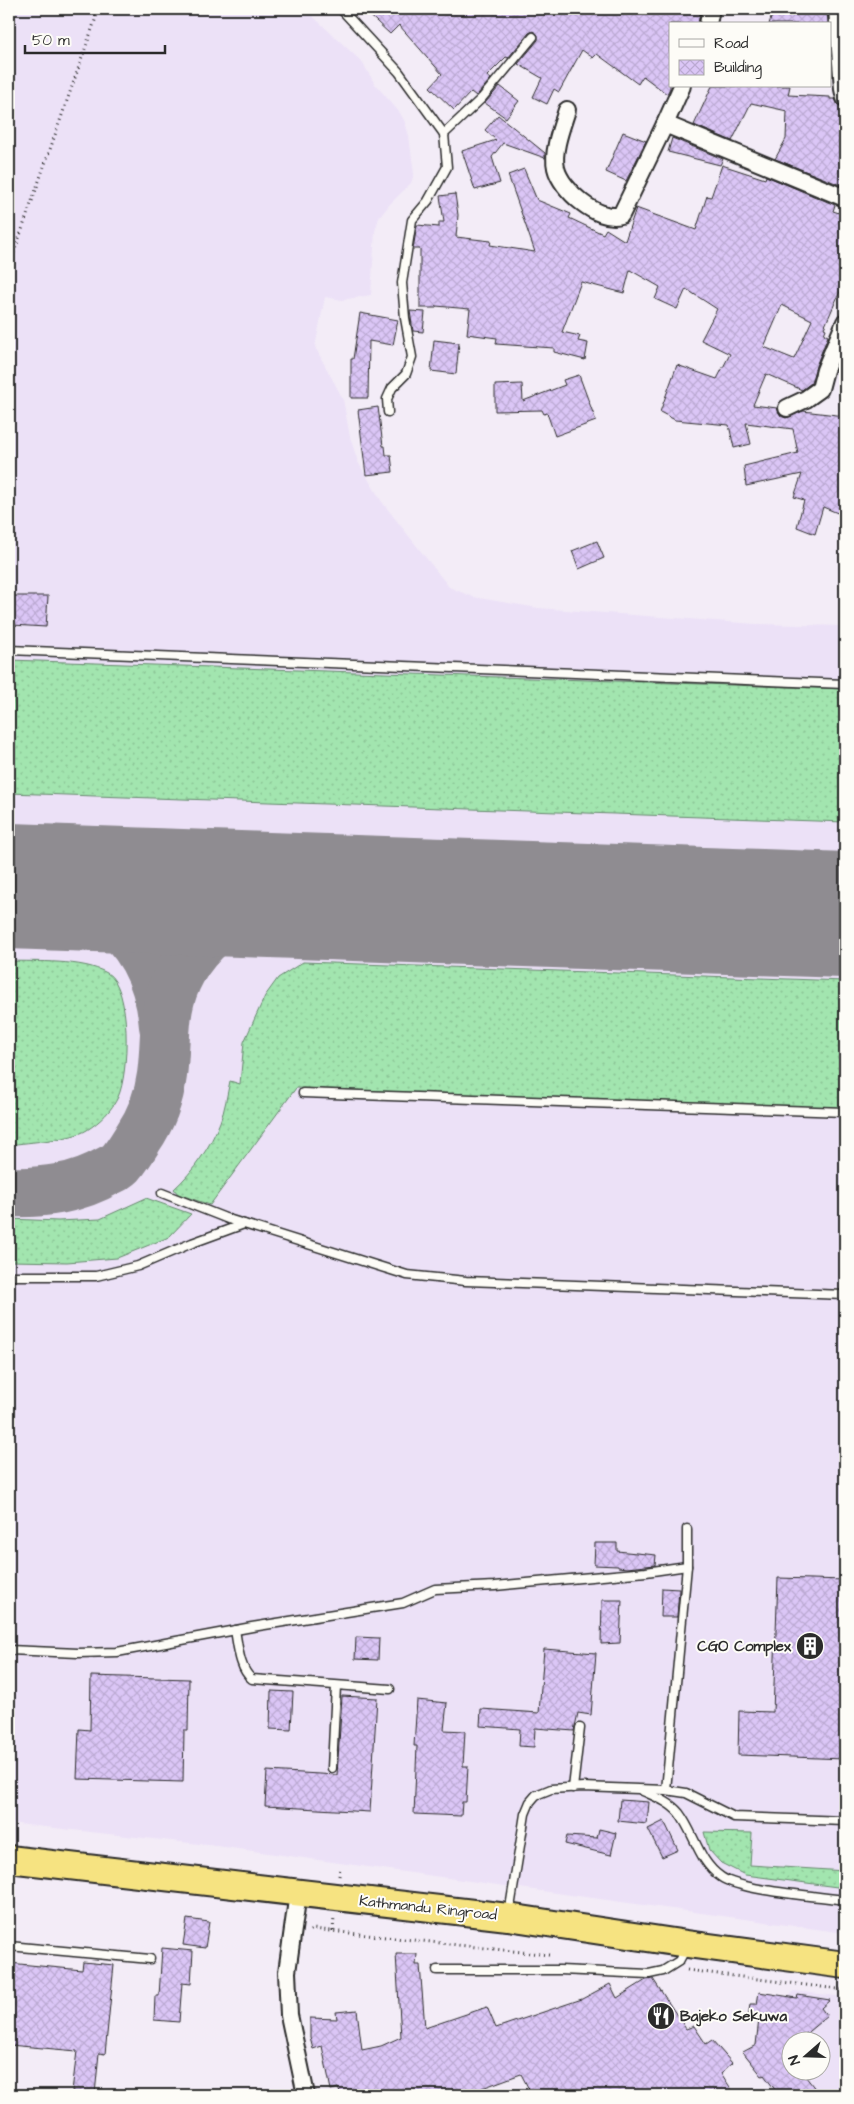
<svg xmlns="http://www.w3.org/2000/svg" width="854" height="2104" font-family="'Architects Daughter',sans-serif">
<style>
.built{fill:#ece1f7;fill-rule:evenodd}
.grass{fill:url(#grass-dots);stroke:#66886d}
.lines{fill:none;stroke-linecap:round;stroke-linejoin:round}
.taxiway{stroke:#8f8c91;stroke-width:50}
.runway{stroke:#8f8c91;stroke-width:126}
.building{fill:url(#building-cross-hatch);stroke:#2b2b2b;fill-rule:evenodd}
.service-casing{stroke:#2b2b2b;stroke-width:11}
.minor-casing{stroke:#2b2b2b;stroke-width:20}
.trunk-casing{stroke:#2b2b2b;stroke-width:30}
.path{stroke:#2b2b2b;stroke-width:3;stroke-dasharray:1 4;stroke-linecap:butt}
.service{stroke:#fdfcf7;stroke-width:8}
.minor{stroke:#fdfcf7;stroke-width:16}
.trunk{stroke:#f6e381;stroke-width:26}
.labels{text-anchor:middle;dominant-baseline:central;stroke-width:4;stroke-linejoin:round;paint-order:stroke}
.poi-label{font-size:15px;font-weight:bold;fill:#2b2b2b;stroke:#fdfcf7;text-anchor:end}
.street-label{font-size:15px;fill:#2b2b2b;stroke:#fdfcf7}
</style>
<defs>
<pattern id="grass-dots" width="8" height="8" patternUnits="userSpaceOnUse" patternTransform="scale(1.25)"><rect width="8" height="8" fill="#a2e5af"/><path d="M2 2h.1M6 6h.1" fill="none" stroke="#8cc597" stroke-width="1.8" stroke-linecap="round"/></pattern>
<pattern id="building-cross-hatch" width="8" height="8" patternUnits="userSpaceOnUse" patternTransform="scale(1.25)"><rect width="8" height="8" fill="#dbc6f6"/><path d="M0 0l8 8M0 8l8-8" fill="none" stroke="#bcaad3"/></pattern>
</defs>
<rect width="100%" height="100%" fill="#f3ecf7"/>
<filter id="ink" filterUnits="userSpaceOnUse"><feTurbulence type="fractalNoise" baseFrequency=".02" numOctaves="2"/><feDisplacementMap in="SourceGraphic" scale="10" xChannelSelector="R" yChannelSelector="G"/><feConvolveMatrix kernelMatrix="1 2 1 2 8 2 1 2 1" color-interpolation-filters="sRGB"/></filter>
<g filter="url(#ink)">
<g class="built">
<path d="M9,9H305L362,62L375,84L400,113L405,122L409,136L414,174L411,183L390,204L379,218L375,231L371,295L342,300L325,297L315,347L343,399L350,437L358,462L382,502L449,587L473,597L538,608L756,624L845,626V1933L217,1846L9,1823Z"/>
<path d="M794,1991L845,1997V2095H777L751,2062L765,2022ZM792,2042H822V2072H792Z"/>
</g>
<g class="grass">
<path d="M9,660L845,689V822L9,793Z"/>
<path d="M9,961C37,962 82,959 107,973C132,987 129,1074 118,1097C112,1110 100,1122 87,1130C71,1140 29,1142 9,1145Z"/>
<path d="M303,962L845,981V1109L296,1088L210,1205L178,1194L174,1189C193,1172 211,1146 220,1122C225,1110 227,1094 230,1081L240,1084L244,1042L265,996L278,978Z"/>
<path d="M146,1198L191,1214L169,1237L117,1258L67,1262L9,1261V1219L58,1221L100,1219Z"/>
<path d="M704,1832L752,1833L750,1865L845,1871V1888L745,1875L721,1863L709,1850Z"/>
</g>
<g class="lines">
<g class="taxiway">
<path d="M41,887C62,894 84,899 102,912C141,939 160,980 164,1026"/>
<path d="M9,1192C44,1193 77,1189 108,1171C112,1169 117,1167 121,1163C127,1156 133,1146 138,1138C151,1119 159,1098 162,1075C167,1037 161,1007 181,971C199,937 233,916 265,895"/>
</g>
<path class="runway" d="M9,886L845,915"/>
</g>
<g class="building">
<path d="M363,9H689L700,12L698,24H670V88L667,94L643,76L638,84L597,54L593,58L582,50L559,92L554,89L547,104L533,97L542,78L518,64L538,40V35L533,31L529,33L508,58L506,57L487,76L491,79L478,94L476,96L471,92L454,110L430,87L442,74L399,25L390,34Z"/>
<path d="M774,9H827L828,24H769Z"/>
<path d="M500,86L519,101L506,118L485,103Z"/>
<path d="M712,86H790L788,95L830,97V99H835L838,105L845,108V152L842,151L845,181L843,186L775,159L786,139L787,111L751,103L732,141L694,125Z"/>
<path d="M498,115L545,153V158L503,143L492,157L500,183L475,190L462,151L496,140L485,130Z"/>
<path d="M623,132L646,141L626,181L606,172Z"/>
<path d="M672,138L723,159L720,165L668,152Z"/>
<path d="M722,165L765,179L766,176L835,205L833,211L845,215V235L841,256L845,257V280L824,328L826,329L824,334L828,336L816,366L811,383L802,390L766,374L753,405L777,408L781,416L786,418L803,411L845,416V516L823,507L815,534L797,527L804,500L794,497L802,474L746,486L744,466L798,453L793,429L746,423L751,444L734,448L729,425L675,420L660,412L677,365L717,379L730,354L701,340L717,309L686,289L677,309L655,299L660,287L630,270L624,293L581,282L562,332L580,336L578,341L588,343L585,360L554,352V348L496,344L497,338L467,334L470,309L436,306V308H420V249H413L417,225L439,227V222H444L440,196L455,194L458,215L456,237L491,241L490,245L535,252L508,175L524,169L537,200L571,214L569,218L603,234L606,229L625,241L636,208L696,230L707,196L711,197ZM782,305L812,320L794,359L764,347Z"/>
<path d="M410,311L425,312L423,332L413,331Z"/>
<path d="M360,313L398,320L393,345L369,341L368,398H351V359H353Z"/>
<path d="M434,340L459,343L456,374L431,371Z"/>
<path d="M579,375L596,421L555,436L547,413L544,414L542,410L495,411V385L522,384L523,401L565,385L563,380Z"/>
<path d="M378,407L383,446H385L386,455H391L393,472L366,475L358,410Z"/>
<path d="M597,541L604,558L579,569L572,551Z"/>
<path d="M13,596H48L46,627L12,625Z"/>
<path d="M595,1543H617V1551L656,1555L655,1565L627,1568L618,1567V1566L594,1565Z"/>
<path d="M778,1578L845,1580V1759L738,1755L739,1711L773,1712Z"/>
<path d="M662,1588L679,1589L677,1617H661Z"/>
<path d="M602,1600H622L620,1643L601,1644Z"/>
<path d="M356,1637L379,1638L378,1660L355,1659Z"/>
<path d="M544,1649L596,1653L591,1715L578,1713L574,1731L535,1728L534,1747L519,1746L520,1729L480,1726L481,1709L539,1713Z"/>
<path d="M91,1676L189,1679L188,1730H184L183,1782L77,1779L79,1729L90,1730Z"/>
<path d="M271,1691L293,1692L291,1730L270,1729Z"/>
<path d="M342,1696L377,1698L370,1812L265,1806L267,1771L337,1775Z"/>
<path d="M417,1700L447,1703L444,1730L465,1731L463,1766H468L466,1802H462L461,1816L414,1814L417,1746H414Z"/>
<path d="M620,1800L649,1802L647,1824L618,1821Z"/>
<path d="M664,1821L678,1850L662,1857L648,1829Z"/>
<path d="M599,1829L616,1833L611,1855L565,1844L567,1836L597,1838Z"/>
<path d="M187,1919L209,1922L205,1948L183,1945Z"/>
<path d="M162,1948L193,1951L191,1984L182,1983L179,2022L154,2020L155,1996H159Z"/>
<path d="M396,1954H417L416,1965H420L425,2028L487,2007L496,2028L582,1999L610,1984L617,1998L646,1980L653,1979L686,2029L694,2026L706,2044L712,2040L732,2063L721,2073L735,2095H532L521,2074L474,2091L475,2095H341L338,2088L331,2090L322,2046L313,2049L310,2038V2018L337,2019L336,2012L357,2010L362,2050L381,2046L401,2037Z"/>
<path d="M83,1962L114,1965L105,2054L99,2053L95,2094L72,2091L77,2051L9,2045V1963L82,1970Z"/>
<path d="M759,1992L797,1998L798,1995L830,2000L821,2008L827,2016L796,2042H792V2072H802L820,2095H779L764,2075L762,2076L743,2052L756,2045L759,2019L748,2018L750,2004H757Z"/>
</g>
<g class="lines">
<defs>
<g id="service">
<path d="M341,9L399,72L444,134L447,167L428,201L412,220L402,283L405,318L412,357L406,374L392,388L387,399L388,412"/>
<path d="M444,134L482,98L533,37"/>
<path d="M9,650L845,684"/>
<path d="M303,1093L845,1112"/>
<path d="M162,1193L228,1219L407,1275L466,1281L845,1295"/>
<path d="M9,1276H96L138,1266L192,1243L244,1224"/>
<path d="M235,1630C238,1645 239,1669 252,1679L390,1689"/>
<path d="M9,1650L78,1653L117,1652L252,1627L403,1603L435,1589L495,1586L646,1572L687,1566"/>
<path d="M332,1768L336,1686"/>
<path d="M573,1788L580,1728"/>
<path d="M666,1790L687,1566V1529"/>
<path d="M643,1791C656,1797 670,1802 679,1813C695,1834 698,1861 721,1877C741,1891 817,1896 845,1900"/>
<path d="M509,1914L525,1814L530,1802L536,1795L551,1789L583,1787L666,1790L686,1793L734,1817L845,1821"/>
<path d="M9,1946L150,1959"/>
<path d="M437,1970H560L649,1974L663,1971L679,1961L686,1948"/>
</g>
<g id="minor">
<path d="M837,9L843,89L845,98"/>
<path d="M708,24L711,9"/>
<path d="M567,110C562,126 552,151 556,168C561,190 598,222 621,215L665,124L682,86"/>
<path d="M665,124L845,198"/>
<path d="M787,408L806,399L820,389L825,370L845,322"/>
<path d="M298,1893L287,1972L289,2015L306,2095"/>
</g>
<path id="trunk" d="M9,1859L508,1917L687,1944L845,1965"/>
</defs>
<use href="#service" class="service-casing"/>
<use href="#minor" class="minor-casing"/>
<use href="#trunk" class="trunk-casing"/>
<g class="path">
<path d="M9,267L99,9"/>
<path d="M339,1876L340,1867"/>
<path d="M310,1931L313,1929L549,1955"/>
<path d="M333,1931L334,1917"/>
<path d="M687,1970L845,1990"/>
</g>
<use href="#service" class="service"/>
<use href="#minor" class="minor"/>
<use href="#trunk" class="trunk"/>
</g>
</g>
<defs>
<symbol id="building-disc" viewBox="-11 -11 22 22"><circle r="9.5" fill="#2b2b2b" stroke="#fdfcf7"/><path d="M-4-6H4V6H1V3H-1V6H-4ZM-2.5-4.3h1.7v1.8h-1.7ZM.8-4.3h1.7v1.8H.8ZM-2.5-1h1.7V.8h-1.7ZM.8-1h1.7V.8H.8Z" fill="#fff"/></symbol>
<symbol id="restaurant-disc" viewBox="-11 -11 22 22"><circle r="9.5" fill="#2b2b2b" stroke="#fdfcf7"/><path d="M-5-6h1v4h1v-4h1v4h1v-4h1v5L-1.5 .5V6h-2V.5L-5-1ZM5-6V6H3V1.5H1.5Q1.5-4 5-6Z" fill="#fff"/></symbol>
</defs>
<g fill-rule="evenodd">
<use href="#building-disc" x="794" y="1630" width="32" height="32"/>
<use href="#restaurant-disc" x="645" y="2000" width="32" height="32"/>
</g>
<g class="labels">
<g class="poi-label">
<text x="791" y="1646">CGO Complex</text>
<text x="680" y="2016" text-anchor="start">Bajeko Sekuwa</text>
</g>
<g class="street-label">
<text transform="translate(428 1908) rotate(6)">Kathmandu Ringroad</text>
</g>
</g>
<rect width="854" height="2104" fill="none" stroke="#fdfcf7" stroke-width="30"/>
<rect x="15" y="15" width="824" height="2074" fill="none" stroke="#2b2b2b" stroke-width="2" filter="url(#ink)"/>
<rect x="669" y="22" width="162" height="65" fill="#fdfcf7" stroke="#a9a8a5"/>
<rect x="679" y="39" width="25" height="8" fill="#fdfcf7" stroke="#a9a8a5"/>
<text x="714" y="48" font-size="15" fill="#2b2b2b">Road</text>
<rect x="679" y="60" width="25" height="15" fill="url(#building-cross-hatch)" stroke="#a9a8a5"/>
<text x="714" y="72" font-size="15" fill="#2b2b2b">Building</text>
<g transform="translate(806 2056) rotate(250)"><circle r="24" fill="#fdfcf7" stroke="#a9a8a5"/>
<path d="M0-4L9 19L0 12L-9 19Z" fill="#2b2b2b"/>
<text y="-8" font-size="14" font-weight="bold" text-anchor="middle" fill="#2b2b2b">N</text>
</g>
<path d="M25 45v8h140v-8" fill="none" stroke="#2b2b2b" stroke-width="2.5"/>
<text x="32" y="45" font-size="15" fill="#2b2b2b" stroke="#fdfcf7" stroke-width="4" paint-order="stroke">50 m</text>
</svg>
